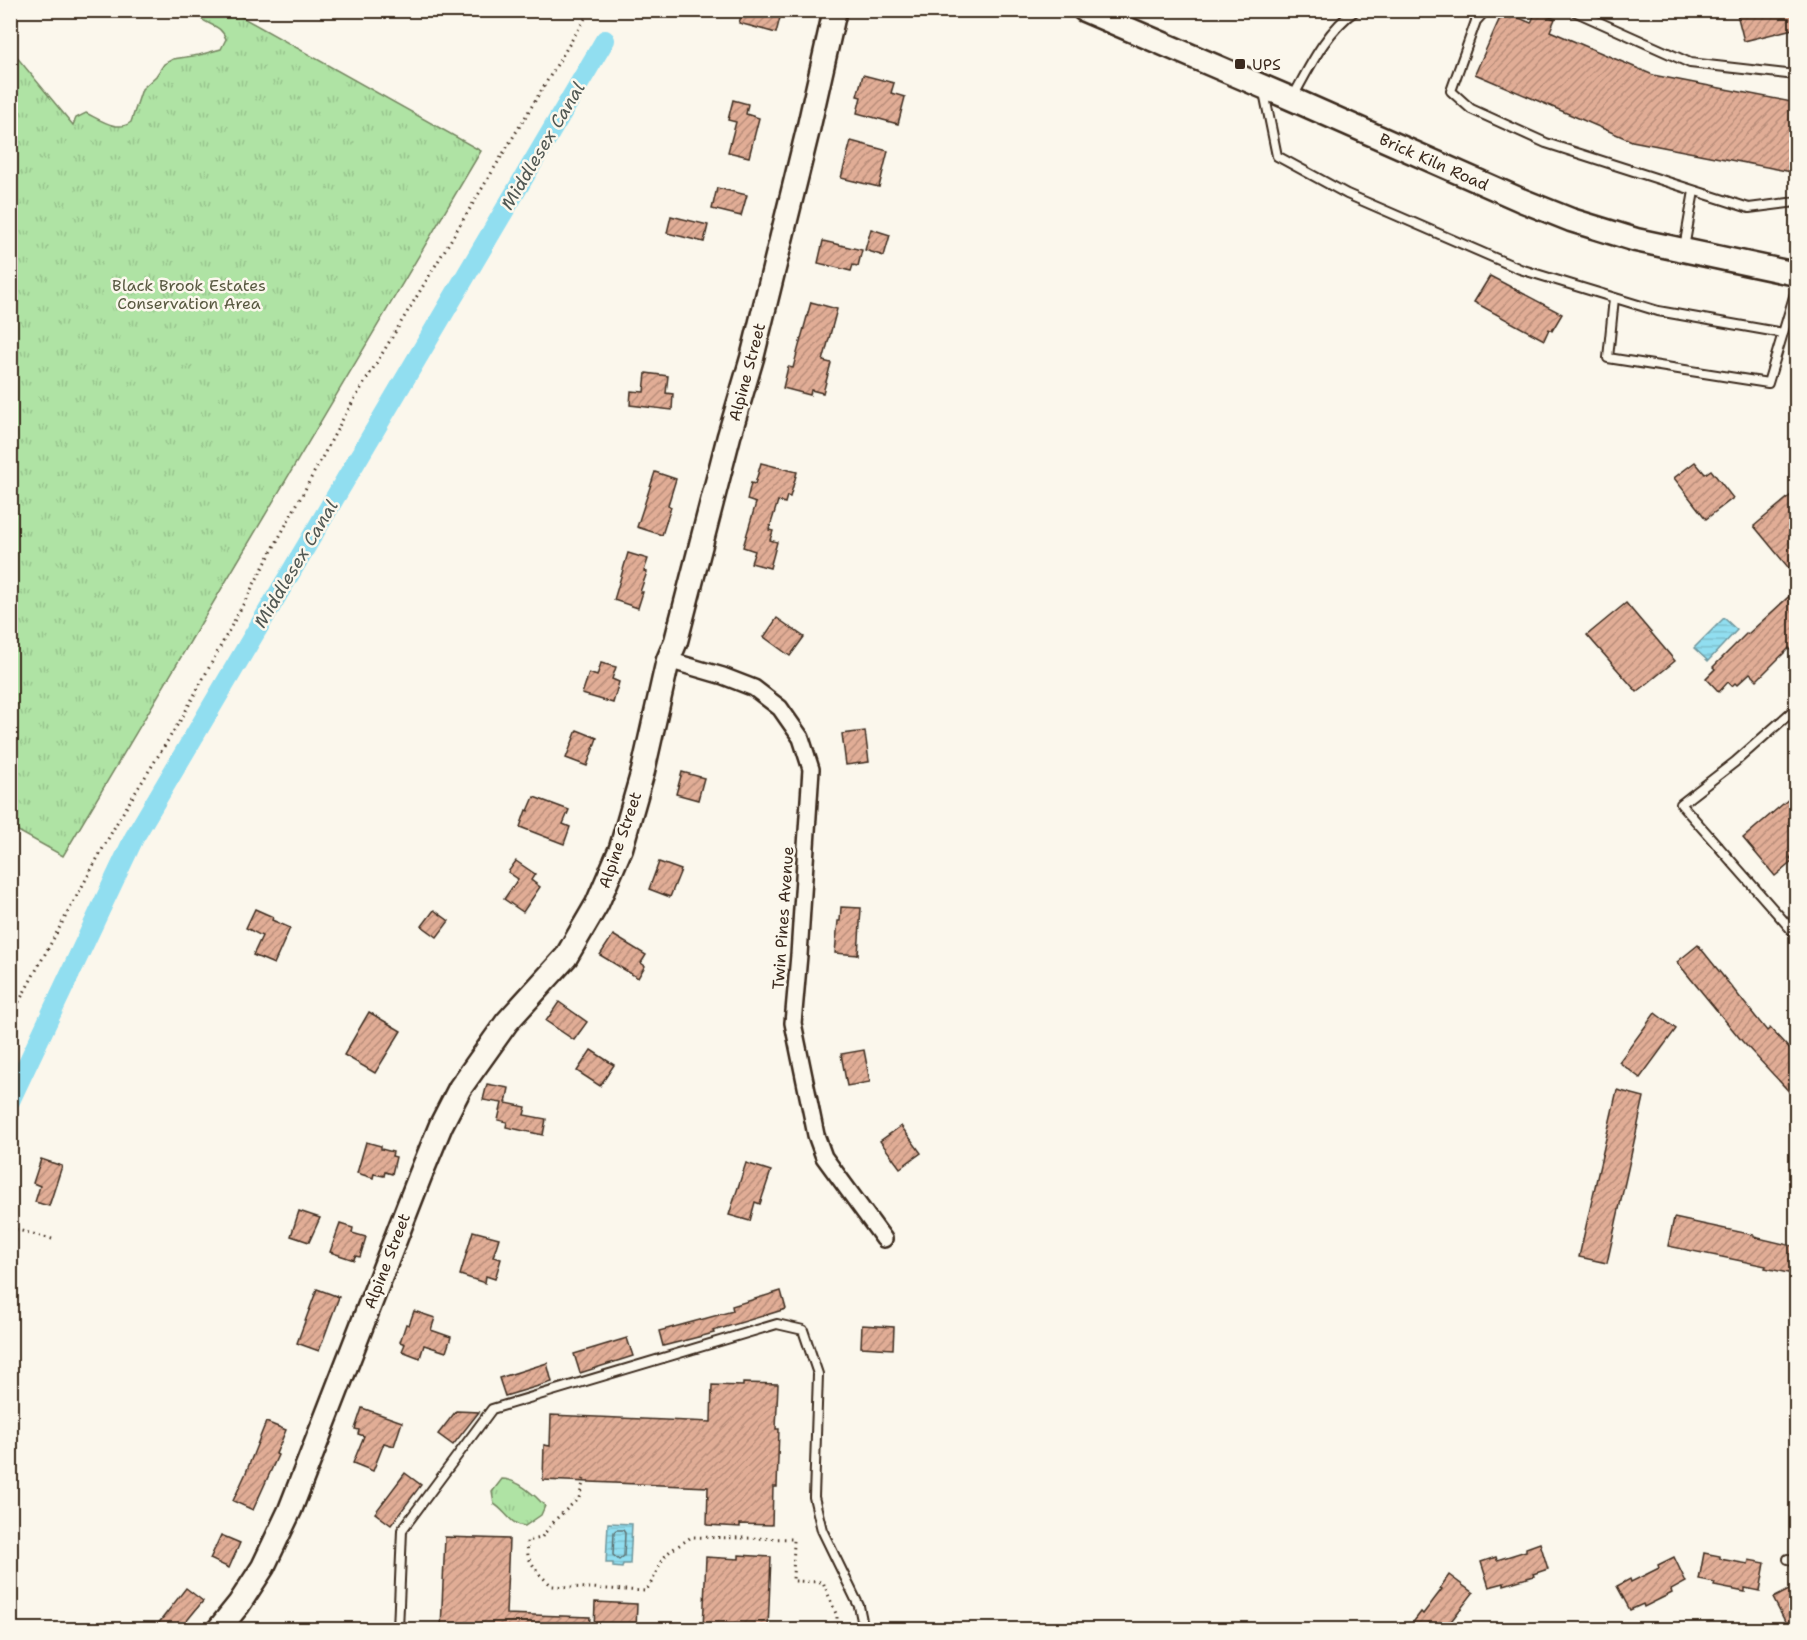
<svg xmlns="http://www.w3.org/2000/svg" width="1807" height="1640" font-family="'Shantell Sans',sans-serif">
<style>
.grass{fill:url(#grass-tufts);stroke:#758661;stroke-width:1.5}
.water{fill:url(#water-rules);stroke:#6f969c;stroke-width:1.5}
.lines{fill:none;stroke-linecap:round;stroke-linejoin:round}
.shore{stroke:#5d7272;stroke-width:1.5}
.canal{stroke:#91def0;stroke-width:20}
.building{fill:url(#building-hatch);stroke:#3b2a1e;stroke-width:1.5}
.lane-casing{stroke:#3b2a1e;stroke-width:12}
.street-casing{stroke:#3b2a1e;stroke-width:20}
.secondary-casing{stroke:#3b2a1e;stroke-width:27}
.path{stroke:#3b2a1e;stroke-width:3;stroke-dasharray:1.5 4.5;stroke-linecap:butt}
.lane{stroke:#fbf7ec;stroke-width:8}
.street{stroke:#fbf7ec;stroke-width:15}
.secondary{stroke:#fbf7ec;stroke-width:22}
.poi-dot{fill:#3b2a1e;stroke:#fbf7ec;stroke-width:2}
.labels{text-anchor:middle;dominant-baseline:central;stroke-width:5;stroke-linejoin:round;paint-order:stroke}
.poi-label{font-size:16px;fill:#3b2a1e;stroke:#fbf7ec;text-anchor:start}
.street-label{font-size:16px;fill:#3b2a1e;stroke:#fbf7ec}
.park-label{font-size:16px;fill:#585840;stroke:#fbf7ec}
.water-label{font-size:18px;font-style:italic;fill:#505752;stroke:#fbf7ec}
</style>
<defs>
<pattern id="grass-tufts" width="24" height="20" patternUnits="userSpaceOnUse" patternTransform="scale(1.5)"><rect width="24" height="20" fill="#afe3a4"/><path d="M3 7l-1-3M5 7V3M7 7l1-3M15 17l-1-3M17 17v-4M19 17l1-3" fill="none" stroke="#97c38d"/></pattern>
<pattern id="water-rules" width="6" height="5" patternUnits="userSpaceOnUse" patternTransform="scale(1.5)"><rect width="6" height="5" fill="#91def0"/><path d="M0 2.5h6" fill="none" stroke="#7ebfcd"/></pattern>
<pattern id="building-hatch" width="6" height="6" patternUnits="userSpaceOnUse" patternTransform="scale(1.5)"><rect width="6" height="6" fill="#e1ad96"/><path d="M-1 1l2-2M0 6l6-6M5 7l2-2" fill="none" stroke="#b88d7a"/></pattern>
</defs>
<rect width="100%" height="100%" fill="#fbf7ec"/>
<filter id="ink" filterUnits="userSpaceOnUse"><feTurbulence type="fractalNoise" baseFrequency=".0167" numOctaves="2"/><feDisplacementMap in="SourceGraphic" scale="12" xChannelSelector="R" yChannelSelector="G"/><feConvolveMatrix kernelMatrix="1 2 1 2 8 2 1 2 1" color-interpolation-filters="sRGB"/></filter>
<g filter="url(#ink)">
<g class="grass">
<path d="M194,11H231L481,151L63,856L11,827V50L73,125L76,118L86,113C99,119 118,133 131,122L142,89L156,76L164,64L173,59L199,55L221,49L226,39C220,24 211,27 200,18C197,16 196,13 194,11Z"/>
<path d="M502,1479C517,1479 535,1495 545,1506L541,1515L525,1526C510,1525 505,1510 494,1504L492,1492Z"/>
</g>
<g class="water">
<path d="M1724,618L1737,630L1708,661L1694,648Z"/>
<path d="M608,1523L632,1524L630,1564H623L622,1568L613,1567V1563H606Z"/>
</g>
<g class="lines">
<path class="shore" d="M616,1530H623L625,1533L624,1556L619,1560L613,1555L614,1532Z"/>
<path class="canal" d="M10,1101L134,838L605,40"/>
</g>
<g class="building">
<path d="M743,10H782L776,33L739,23Z"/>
<path d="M1736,10H1797V28L1744,41Z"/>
<path d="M1503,11L1531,23L1536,11L1555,19L1550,31L1653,75L1797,103V173L1632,141L1475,74Z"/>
<path d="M863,75L894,83L891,93L905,97L898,124L857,113L861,97L857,96Z"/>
<path d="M733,100L748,104L746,114L759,118L749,157L728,152L736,122L728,120Z"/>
<path d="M851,141L888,151L879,187L841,178Z"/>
<path d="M717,188L747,195L741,216L712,209Z"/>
<path d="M671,216L708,225L704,242L667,233Z"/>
<path d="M871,229L890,235L884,256L865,250Z"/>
<path d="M823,241L862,250L858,266L853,265L851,271L818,263Z"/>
<path d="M1490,276L1562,314L1552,331L1549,329L1544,340L1474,302Z"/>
<path d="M811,302L837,309L823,361L831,363L823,393L811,390L810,395L783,388L788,367L793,368Z"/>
<path d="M646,373L668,376L666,393L673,394L672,410L630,405L631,391L644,392Z"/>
<path d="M1695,462L1705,474L1711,470L1733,498L1706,519L1674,478Z"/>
<path d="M761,463L797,472L790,497L787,496L785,503L778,501L769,530L773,531L770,540L777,542L770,568L751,563L755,551L743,547L756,503L747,500L751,483L755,484Z"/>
<path d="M655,472L676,479L668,505L671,507L662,535L637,527Z"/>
<path d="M1797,490V578L1754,526Z"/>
<path d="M628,553L648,559L644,571L647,572L640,592H643L638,608L614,600Z"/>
<path d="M1797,589V657L1789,648L1757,680L1750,673L1737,685L1735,683L1732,686L1728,682L1719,692L1706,678L1715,669L1713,667L1747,633L1748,634Z"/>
<path d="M1626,603L1675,661L1637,692L1587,635Z"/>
<path d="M777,618L804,637L790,656L764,637Z"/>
<path d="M601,663L616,667L612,679L619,682L613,703L582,694L589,673L597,676Z"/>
<path d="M577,730L597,738L587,766L566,758Z"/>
<path d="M865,731L869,762L846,765L842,734Z"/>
<path d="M682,772L704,778L698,800L676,794Z"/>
<path d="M1797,792V852L1790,858L1793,861L1775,876L1743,838Z"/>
<path d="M534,797L569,810L563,824L570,827L564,844L520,827L526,810L528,811Z"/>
<path d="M516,861L535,874L531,880L540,887L523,912L504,899L518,879L508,872Z"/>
<path d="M659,862L681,870L670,897L649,889Z"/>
<path d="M841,907L861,908L858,955L835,953L838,921H840Z"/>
<path d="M255,909L273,917L272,920L290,928L274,964L253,955L262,936L246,928Z"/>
<path d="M434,910L449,921L437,937L422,926Z"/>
<path d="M613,935L646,955L641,963L645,966L638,978L600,955Z"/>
<path d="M1698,945L1767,1031L1770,1028L1797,1057V1100L1742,1041L1677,962Z"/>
<path d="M559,1002L587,1022L574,1040L546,1021Z"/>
<path d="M369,1012L401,1031L375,1073L344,1055Z"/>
<path d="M1655,1013L1676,1029L1640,1078L1619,1062Z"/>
<path d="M591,1050L614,1065L600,1086L577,1071Z"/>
<path d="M864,1050L870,1082L847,1086L841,1054Z"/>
<path d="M487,1084L509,1088L506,1103L526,1107L524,1115L546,1119L543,1135L506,1127L507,1122L498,1120L502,1103L483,1100Z"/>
<path d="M1617,1090L1644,1097L1607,1263L1579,1257Z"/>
<path d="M901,1126L921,1153L900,1168L880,1141Z"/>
<path d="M366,1142L381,1146V1149L393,1152L392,1156L396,1157L392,1174L385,1172L384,1176L374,1174L373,1178L357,1173Z"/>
<path d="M41,1159L62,1166L49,1206L35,1202L40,1186L33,1183Z"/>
<path d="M746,1163L771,1171L760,1204L755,1202L750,1221L729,1215Z"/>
<path d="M299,1211L320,1218L309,1242L291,1236Z"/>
<path d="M1674,1218L1754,1235V1237L1797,1247V1275L1765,1268L1766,1266L1668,1246Z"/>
<path d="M340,1224L353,1228L352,1233L366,1237L360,1257L355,1256L354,1260L330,1252Z"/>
<path d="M473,1231L499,1238L493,1257L501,1259L495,1279L486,1276L485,1283L460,1275Z"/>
<path d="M317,1289L339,1297L319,1351L297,1343Z"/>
<path d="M781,1291L786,1309L713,1331L714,1333L663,1346L659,1331L733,1311L732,1306Z"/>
<path d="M414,1311L435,1318L431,1330L451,1337L446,1352L424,1345L420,1358L402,1351L405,1344L400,1342L406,1324L409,1325Z"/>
<path d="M862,1325L894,1327L893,1349L861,1347Z"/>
<path d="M627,1338L633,1356L580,1373L574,1354Z"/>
<path d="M547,1363L552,1382L505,1396L499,1378Z"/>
<path d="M743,1383L778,1384L776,1429H779L777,1487H773L772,1525L740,1524V1527L707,1525L708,1487L543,1480L544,1445L550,1446L551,1415L711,1422L712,1385L743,1386Z"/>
<path d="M362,1408L402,1422L394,1446L384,1443L373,1471L353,1463L364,1436L358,1434L359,1430L355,1429Z"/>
<path d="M456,1411L479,1412L453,1445L438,1434Z"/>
<path d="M266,1422L286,1430L276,1454L278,1455L253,1510L233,1501L245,1475Z"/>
<path d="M405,1473L421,1485L391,1525L375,1513Z"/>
<path d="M221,1535L240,1543L229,1568L210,1559Z"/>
<path d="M445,1537L509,1539L506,1614L590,1617L589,1629H441Z"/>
<path d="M1540,1543L1548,1569L1533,1574L1534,1576L1504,1585V1583L1489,1587L1481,1562L1496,1557L1497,1560L1526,1551V1548Z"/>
<path d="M1704,1553L1720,1556V1559L1748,1564L1749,1560L1765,1563L1760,1591L1745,1588V1592L1714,1586L1715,1583L1699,1580Z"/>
<path d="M739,1555L771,1557L768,1629H703L706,1557L739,1559Z"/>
<path d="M1674,1557L1686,1582L1671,1590L1672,1593L1644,1607L1643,1604L1630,1610L1617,1586L1630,1579L1631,1582L1659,1568L1658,1565Z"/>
<path d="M1449,1575L1473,1593L1445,1629H1408L1421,1612L1423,1614L1442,1589L1440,1588Z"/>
<path d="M1797,1586V1629H1789L1773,1598Z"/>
<path d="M186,1588L203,1601L180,1629H154Z"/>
<path d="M595,1602L637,1604L636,1629H594Z"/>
</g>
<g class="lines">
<defs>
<g id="lane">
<path d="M1486,10L1476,21L1451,91L1471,109L1546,143L1749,208L1796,202"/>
<path d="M1572,10L1690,63L1796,75"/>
<path d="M1264,92L1277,156L1347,194L1520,269L1658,311L1783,333L1796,290"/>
<path d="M1293,97C1310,66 1326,31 1356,10"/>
<path d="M1684,248L1694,191"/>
<path d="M1614,298L1608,358L1768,383L1783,333"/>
<path d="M1796,708L1735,762L1681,804L1796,935"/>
<path d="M1788,1559L1796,1561"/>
<path d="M398,1630L402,1530L492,1409L777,1324L803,1330L818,1374L814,1497L822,1530L859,1606L864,1630"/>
</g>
<path id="street" d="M668,660L723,676L754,688L780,708L801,738L811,769L799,955L793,1023L816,1135L824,1157L884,1239"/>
<g id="secondary">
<path d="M1084,10L1292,99L1521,200L1571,220L1636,240L1796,274"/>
<path d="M218,1630L239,1604L263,1567L290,1510L420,1176L441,1125L460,1088L507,1022L566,957L597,904L621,848L643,771L668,660L676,641L729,436L752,358L808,130L835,10"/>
</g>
</defs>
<use href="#lane" class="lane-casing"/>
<use href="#street" class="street-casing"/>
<use href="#secondary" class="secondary-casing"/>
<g class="path">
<path d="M10,1018L119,819L183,716L345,415L590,10"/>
<path d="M10,1228L56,1240"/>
<path d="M584,1479L579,1498L556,1519L541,1538L527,1541L528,1557L538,1573L552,1586L645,1591C655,1581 657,1565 667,1554C673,1548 684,1543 691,1537L794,1539L793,1581L823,1582L837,1616V1630"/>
</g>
<use href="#lane" class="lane"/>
<use href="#street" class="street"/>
<use href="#secondary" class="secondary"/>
</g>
</g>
<rect class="poi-dot" x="1234" y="58" width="12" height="12" rx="3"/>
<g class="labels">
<g class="poi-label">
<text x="1252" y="64">UPS</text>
</g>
<g class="street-label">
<text transform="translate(1434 162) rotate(24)">Brick Kiln Road</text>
<text transform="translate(747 372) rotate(-75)">Alpine Street</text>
<text transform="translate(620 840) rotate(-71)">Alpine Street</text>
<text transform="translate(783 918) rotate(-86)">Twin Pines Avenue</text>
<text transform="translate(387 1261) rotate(-69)">Alpine Street</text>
</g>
<g class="park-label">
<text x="189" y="285">Black Brook Estates<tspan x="189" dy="18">Conservation Area</tspan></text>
</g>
<g class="water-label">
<text transform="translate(543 146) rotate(-59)">Middlesex Canal</text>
<text transform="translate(296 564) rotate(-59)">Middlesex Canal</text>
</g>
</g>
<rect width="1807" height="1640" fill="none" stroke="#fbf7ec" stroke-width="36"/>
<rect x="18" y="18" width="1771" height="1604" fill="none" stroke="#3b2a1e" stroke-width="2" filter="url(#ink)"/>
</svg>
